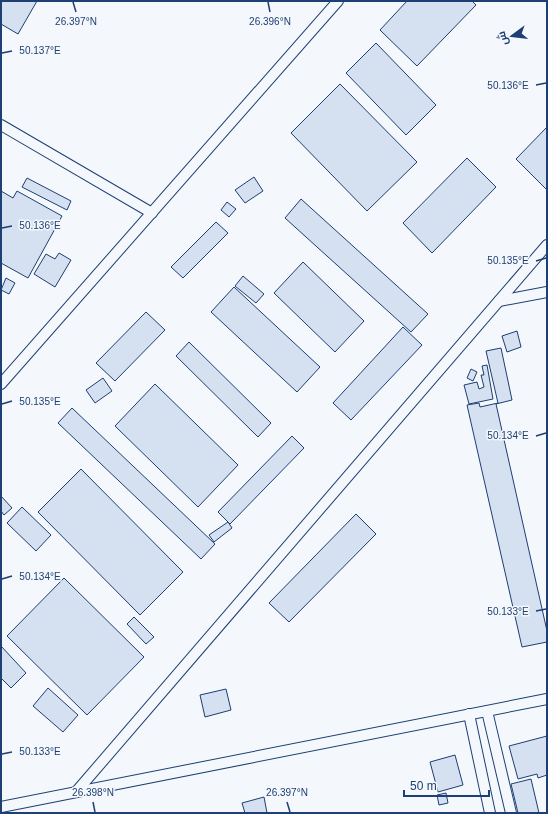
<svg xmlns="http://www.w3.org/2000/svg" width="548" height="814" font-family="Arial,Cairo,sans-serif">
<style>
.building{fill:#d5e0f0;stroke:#1d3f73}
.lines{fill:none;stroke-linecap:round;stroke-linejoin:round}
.street-casing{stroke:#1d3f73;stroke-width:12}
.street{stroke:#f4f7fb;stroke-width:10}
.ticks{fill:none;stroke:#1d3f73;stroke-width:1.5}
.ticks-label{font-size:10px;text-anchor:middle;fill:#1d3f73;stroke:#f4f7fb;stroke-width:3;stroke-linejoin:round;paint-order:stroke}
</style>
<rect width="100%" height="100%" fill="#f4f7fb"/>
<g class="building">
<path d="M1,1H37L18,34L1,24Z"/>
<path d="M407,1H472L476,5L417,66L380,30Z"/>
<path d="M376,43L436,105L406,135L346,73Z"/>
<path d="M340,84L417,162L367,211L291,133Z"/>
<path d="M547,127V190L516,159Z"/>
<path d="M467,158L496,187L432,253L403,223Z"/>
<path d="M254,177L263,191L245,203L235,190Z"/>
<path d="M27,178L71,201L67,210L22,187Z"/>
<path d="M1,191L13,198L17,191L62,216L28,278L1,263Z"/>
<path d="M301,199L428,314L411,332L285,218Z"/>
<path d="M227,202L236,209L229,217L221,210Z"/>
<path d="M216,222L228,233L183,278L171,267Z"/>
<path d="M59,253L71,260L55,287L34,274L46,254L55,259Z"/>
<path d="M303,262L364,321L335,352L274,293Z"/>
<path d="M243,276L264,294L256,303L235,286Z"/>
<path d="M6,278L15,283L9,294L1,290Z"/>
<path d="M234,287L320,367L297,392L211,312Z"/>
<path d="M146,312L165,330L115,381L96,363Z"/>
<path d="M403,327L422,345L351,420L333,403Z"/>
<path d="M517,331L521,347L507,352L502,336Z"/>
<path d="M189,342L271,423L258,437L176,356Z"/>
<path d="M501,348L512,400L496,404L547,631V642L522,647L467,405L479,403L480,407L498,403L486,351Z"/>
<path d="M487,365L493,399L469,404L464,385L477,382L479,389L484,387L481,375H484L482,366Z"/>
<path d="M471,369L477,372L473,381L467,378Z"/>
<path d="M103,378L112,391L95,403L86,390Z"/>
<path d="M155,384L238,465L198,507L115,426Z"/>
<path d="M72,408L215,544L201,559L58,423Z"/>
<path d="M292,436L304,448L230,524L218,512Z"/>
<path d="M81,469L183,572L140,615L38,512Z"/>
<path d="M1,496L12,508L4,515L1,511Z"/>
<path d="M22,507L51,535L36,551L7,523Z"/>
<path d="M356,514L376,534L289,622L269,603Z"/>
<path d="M228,522L232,528L214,542L209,535Z"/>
<path d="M64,578L144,657L87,715L7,636Z"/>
<path d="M134,617L154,637L146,644L127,624Z"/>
<path d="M1,646L26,673L11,688L1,678Z"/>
<path d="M48,688L78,715L63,732L33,706Z"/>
<path d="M226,689L231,710L205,717L200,695Z"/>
<path d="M547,736V775L538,778L537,774L518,779L509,746Z"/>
<path d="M455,755L463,785L438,792L430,762Z"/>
<path d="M531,779L539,813H518L511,784Z"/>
<path d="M446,793L448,803L439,805L437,795Z"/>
<path d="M264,797L267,813H245L242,803Z"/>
</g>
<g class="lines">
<defs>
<g id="street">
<path d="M1,125L152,213"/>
<path d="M499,301L547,292"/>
<path d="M1,384L338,1"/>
<path d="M487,711L511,813"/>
<path d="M469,714L490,813"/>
<path d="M76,792L547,245"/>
<path d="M1,807L547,699"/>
</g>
</defs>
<use href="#street" class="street-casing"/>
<use href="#street" class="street"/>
</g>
<path class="ticks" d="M73,2L76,12M268,2L270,12M2,53L12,51M536,85L546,83M2,228L12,226M536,261L546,258M2,404L12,401M536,436L546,433M2,579L12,576M536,611L546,609M2,754L12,752M93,802L95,812M287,802L290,812"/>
<g class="ticks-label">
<text x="76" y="25">26.397°N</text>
<text x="270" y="25">26.396°N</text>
<text x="40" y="54">50.137°E</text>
<text x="508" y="89">50.136°E</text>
<text x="40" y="229">50.136°E</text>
<text x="508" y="264">50.135°E</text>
<text x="40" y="405">50.135°E</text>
<text x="508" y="439">50.134°E</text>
<text x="40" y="580">50.134°E</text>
<text x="508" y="615">50.133°E</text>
<text x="40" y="755">50.133°E</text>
<text x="93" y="796">26.398°N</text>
<text x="287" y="796">26.397°N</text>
</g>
<rect width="548" height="814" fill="none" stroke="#1d3f73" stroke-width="4"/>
<g transform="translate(512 36) rotate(255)" stroke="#f4f7fb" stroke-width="3" paint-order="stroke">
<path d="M0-3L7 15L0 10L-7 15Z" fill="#1d3f73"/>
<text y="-6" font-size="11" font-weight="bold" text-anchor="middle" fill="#1d3f73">ش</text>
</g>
<path d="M404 790v6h85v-6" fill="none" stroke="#1d3f73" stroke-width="2"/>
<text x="410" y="790" font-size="12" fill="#1d3f73" stroke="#f4f7fb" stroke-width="3" paint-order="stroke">50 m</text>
</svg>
